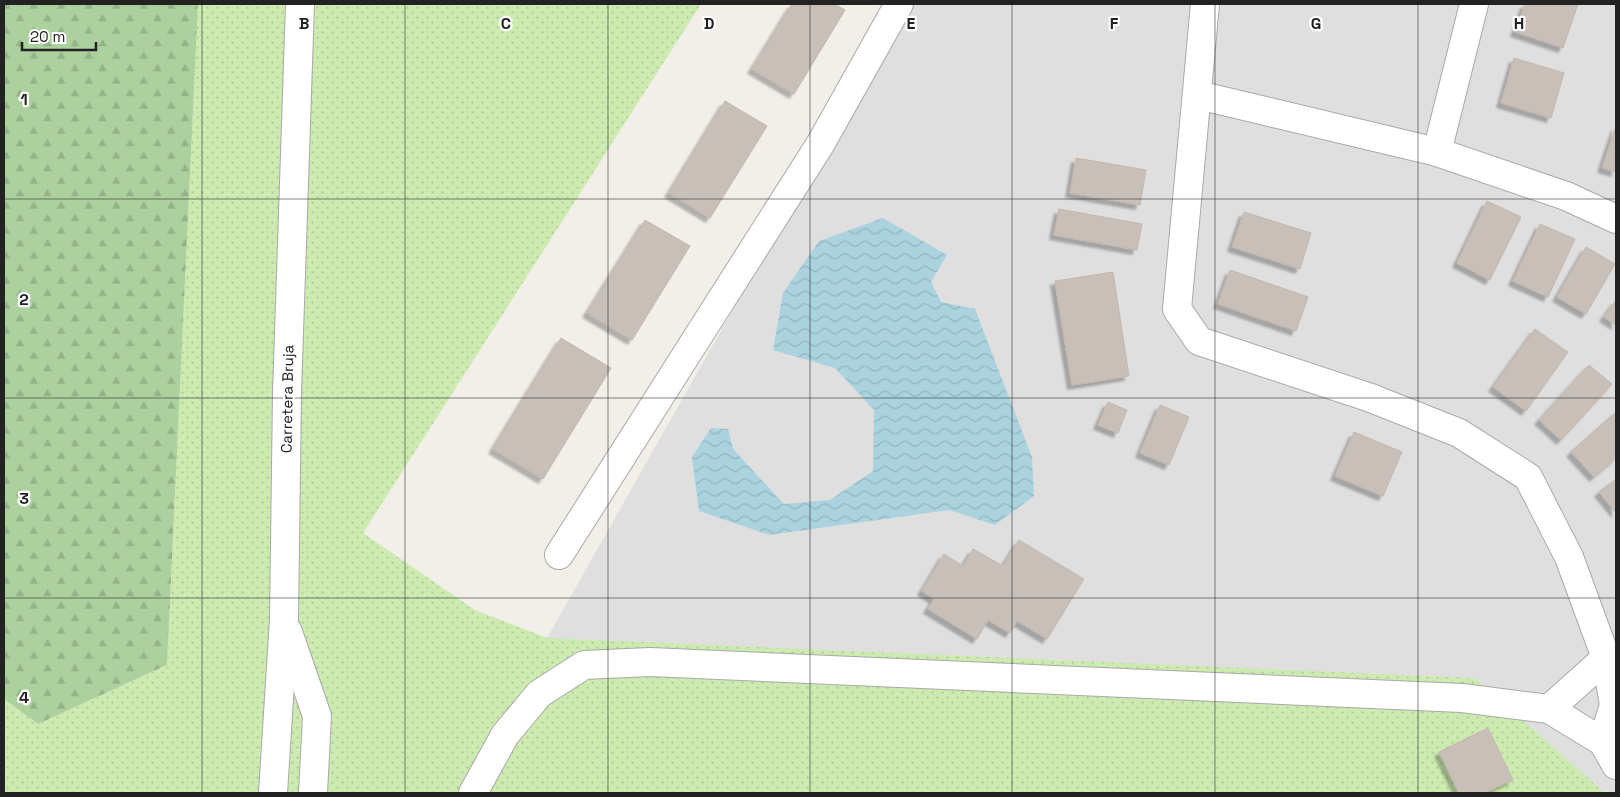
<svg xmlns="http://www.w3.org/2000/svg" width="1620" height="797" font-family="'Space Grotesk',sans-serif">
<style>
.residential{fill:#e0dfdf}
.grass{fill:url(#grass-dots)}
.forest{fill:url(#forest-firs)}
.water{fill:url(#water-waves)}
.building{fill:#c7bfb8;stroke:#c4b6ab;filter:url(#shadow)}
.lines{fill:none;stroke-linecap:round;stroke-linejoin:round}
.minor-casing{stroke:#a9a9a9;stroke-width:30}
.minor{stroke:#fff;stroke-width:28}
.grid{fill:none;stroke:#222;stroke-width:1;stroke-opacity:0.55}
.labels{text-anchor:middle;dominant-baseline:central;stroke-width:4.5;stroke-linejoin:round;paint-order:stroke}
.street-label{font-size:15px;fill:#222;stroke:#fff}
.grid-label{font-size:16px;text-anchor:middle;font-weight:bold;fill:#222;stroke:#fff;stroke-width:4.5;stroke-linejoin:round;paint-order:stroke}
</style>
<defs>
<pattern id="grass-dots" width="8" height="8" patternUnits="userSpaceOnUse" patternTransform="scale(1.25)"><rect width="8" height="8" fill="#cdebb0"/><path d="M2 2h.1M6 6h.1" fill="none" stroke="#b0c997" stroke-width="1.8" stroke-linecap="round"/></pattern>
<pattern id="forest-firs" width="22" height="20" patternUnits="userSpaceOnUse" patternTransform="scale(1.25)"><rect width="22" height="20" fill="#add19e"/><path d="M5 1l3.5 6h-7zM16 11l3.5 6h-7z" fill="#95b388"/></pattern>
<pattern id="water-waves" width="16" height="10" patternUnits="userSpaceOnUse" patternTransform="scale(1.25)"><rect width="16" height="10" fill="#aad3df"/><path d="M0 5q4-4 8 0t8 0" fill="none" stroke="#92b5bf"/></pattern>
<filter id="shadow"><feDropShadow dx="-4.5" dy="4.5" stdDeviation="1" flood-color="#0004"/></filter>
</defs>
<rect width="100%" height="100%" fill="#f2efe9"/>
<path class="residential" d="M906,4H1616V793L547,638Z"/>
<path class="grass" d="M198,4H701L363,533L475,610L547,638L1475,678L1605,793H4V699L38,724L167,665Z"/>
<path class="forest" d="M4,4H198L167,665L38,724L4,699Z"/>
<path class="water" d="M883,218L947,255L931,282L941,302L975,309L1032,457L1034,496L995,525L949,510L769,535L699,511L692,457L711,428L728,429L733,449L784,504L830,500L873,471L874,410L835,368L773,350L783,293L819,241Z"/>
<g class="building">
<path d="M792,4H834L845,10L794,94L752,69Z"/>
<path d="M1525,4H1578L1563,48L1515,32Z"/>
<path d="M1514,58L1564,73L1551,118L1501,103Z"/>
<path d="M725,101L767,126L710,218L669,193Z"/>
<path d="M1616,126V172L1602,168Z"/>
<path d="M1076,158L1146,170L1140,205L1070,193Z"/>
<path d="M1487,201L1521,217L1490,280L1457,263Z"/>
<path d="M1059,209L1142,224L1137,250L1054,235Z"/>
<path d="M1244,212L1311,233L1300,269L1232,247Z"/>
<path d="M645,220L690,246L632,340L587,313Z"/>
<path d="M1540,224L1575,239L1548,297L1513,281Z"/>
<path d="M1586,247L1615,264L1586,314L1557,297Z"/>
<path d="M1230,270L1308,297L1296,331L1218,304Z"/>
<path d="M1113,272L1129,376L1072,385L1055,281Z"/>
<path d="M1616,300V325L1604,317Z"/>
<path d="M1535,329L1568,352L1526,411L1493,387Z"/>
<path d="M561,338L611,368L543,479L493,449Z"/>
<path d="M1589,365L1612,384L1561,440L1539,420Z"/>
<path d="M1108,402L1127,410L1118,433L1098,425Z"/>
<path d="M1160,405L1189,417L1169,465L1140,453Z"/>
<path d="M1616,412V458L1594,477L1571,452Z"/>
<path d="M1354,432L1402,452L1383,496L1335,476Z"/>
<path d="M1616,479V513L1599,492Z"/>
<path d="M1019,540L1084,579L1047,639L1017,621L1010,633L988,620L977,639L928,609L934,599L922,591L944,554L963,566L973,549L1003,566Z"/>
<path d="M1488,728L1513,780L1484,793H1459L1439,752Z"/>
</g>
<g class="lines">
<defs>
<g id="minor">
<path d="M1205,4L1177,309L1199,341L1371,398L1459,433L1528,477L1569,557L1606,658L1549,709"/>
<path d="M1198,95L1437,152L1566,196L1616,219"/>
<path d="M1437,152L1474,4"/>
<path d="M559,555L821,143L899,4"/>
<path d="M288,632L317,716L313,793"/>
<path d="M1606,658L1614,705L1603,742L1616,765"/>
<path d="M273,793L284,619L287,393L300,4"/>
<path d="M473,793L505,735L539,694L584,665L650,662L1462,698L1549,709L1603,742"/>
</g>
</defs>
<use href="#minor" class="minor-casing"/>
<use href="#minor" class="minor"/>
</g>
<path class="grid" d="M202,4V793M405,4V793M608,4V793M810,4V793M1012,4V793M1215,4V793M1418,4V793M4,199H1616M4,398H1616M4,598H1616"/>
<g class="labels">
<g class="street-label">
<text transform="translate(287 399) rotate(-89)">Carretera Bruja</text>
</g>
</g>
<g class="grid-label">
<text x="304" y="29">B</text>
<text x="506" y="29">C</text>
<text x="709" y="29">D</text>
<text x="911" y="29">E</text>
<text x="1114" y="29">F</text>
<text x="1316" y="29">G</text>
<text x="1519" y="29">H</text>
<text x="24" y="105">1</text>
<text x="24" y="305">2</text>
<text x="24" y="504">3</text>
<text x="24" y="703">4</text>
</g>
<rect width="1620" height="797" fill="none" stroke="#222222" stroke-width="10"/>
<path d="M22 42v8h74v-8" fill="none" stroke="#222222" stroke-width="2.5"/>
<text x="30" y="42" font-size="15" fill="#222222" stroke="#ffffff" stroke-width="4" paint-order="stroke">20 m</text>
</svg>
